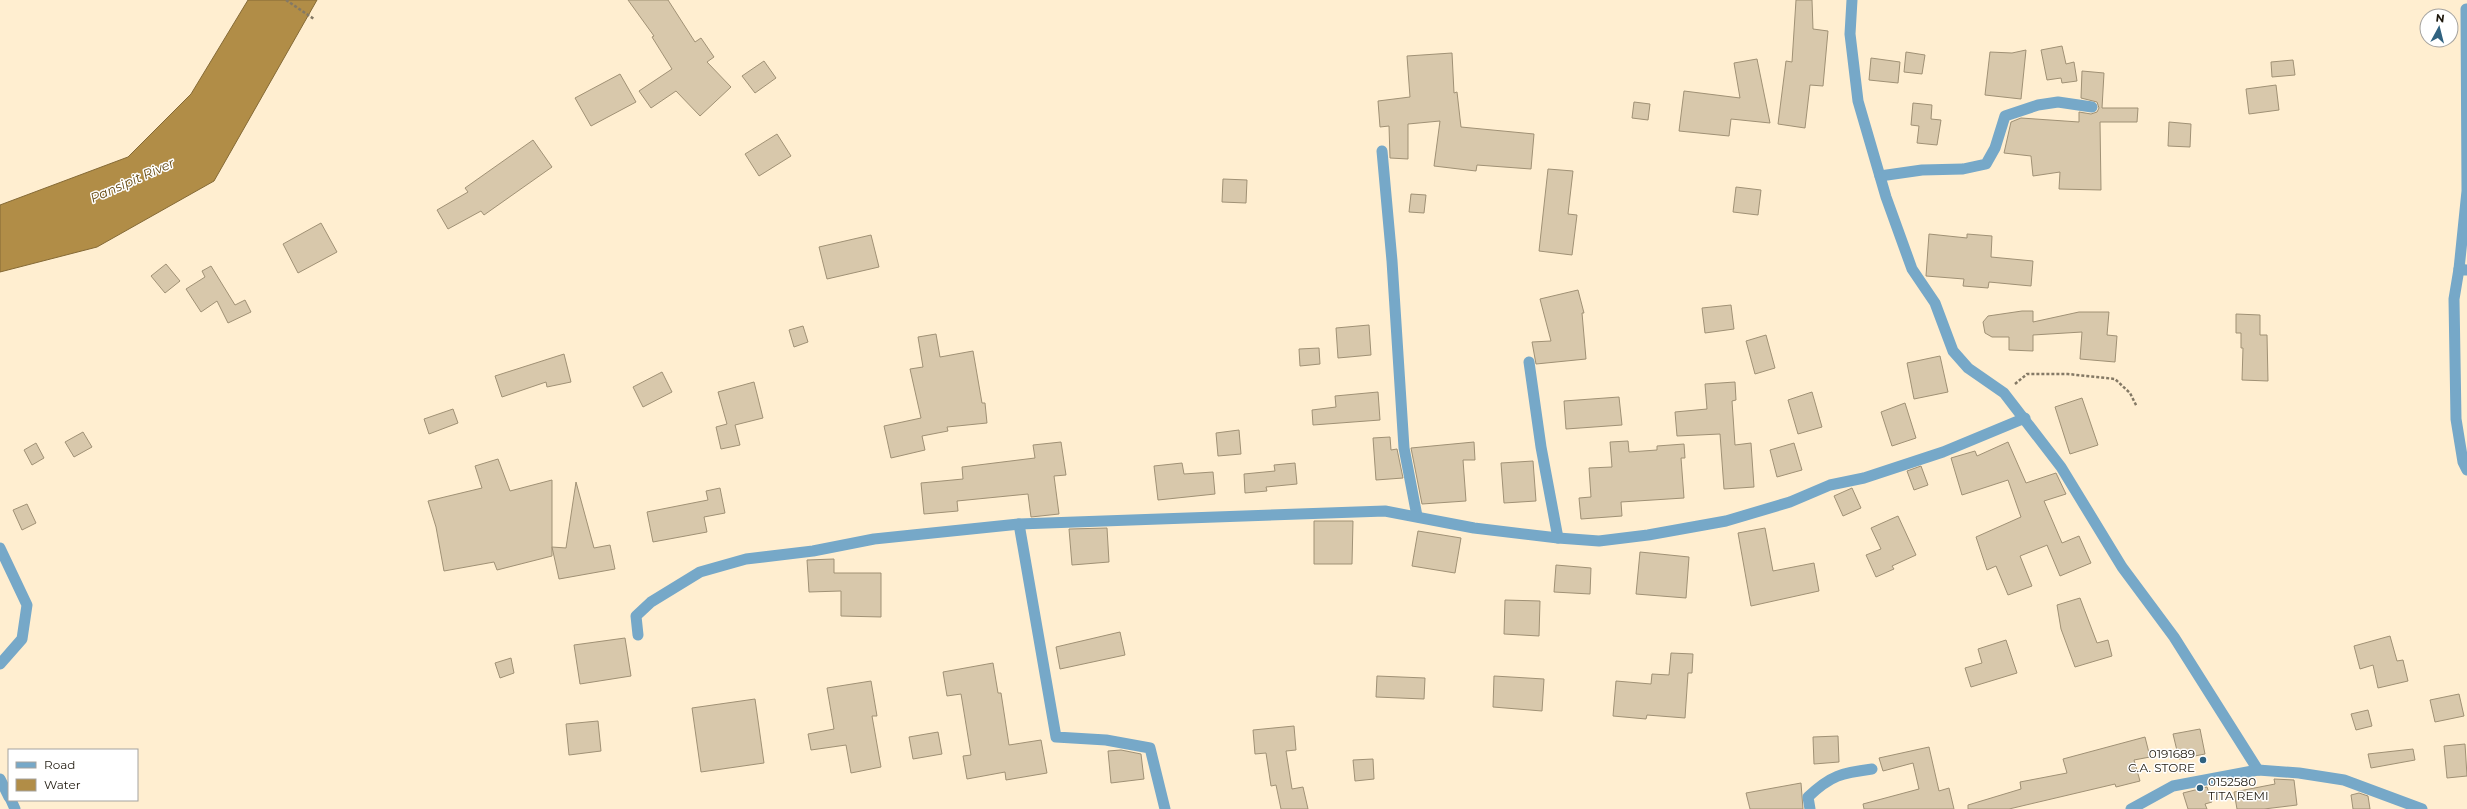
<svg xmlns="http://www.w3.org/2000/svg" width="2467" height="809" font-family="Montserrat,sans-serif">
<style>
.water{fill:#b18d47;stroke:#856a36}
.building{fill:#d8c8ab;stroke:#a09175}
.lines{fill:none;stroke-linecap:round;stroke-linejoin:round}
.path{stroke:#847965;stroke-width:2.5;stroke-dasharray:3 2;stroke-linecap:butt}
.minor{stroke:#76a8c8;stroke-width:11}
.tertiary{stroke:#76a8c8;stroke-width:11}
.poi-dot{fill:#306280;stroke:#fff;stroke-width:1.5}
.labels{text-anchor:middle;dominant-baseline:central;stroke-width:3;stroke-linejoin:round;paint-order:stroke}
.poi-label{font-size:12px;fill:#1f190e;stroke:#fff;text-anchor:end}
.water-label{font-size:13px;font-style:italic;fill:#654b15;stroke:#fff}
</style>
<rect width="100%" height="100%" fill="#ffeed0"/>
<path class="water" d="M248,0H317L214,181L97,247L0,272V205L128,157L191,94Z"/>
<g class="building">
<path d="M628,0H668L695,42L701,38L714,57L707,62L731,87L700,116L676,91L651,108L639,91L672,69L652,37L654,36Z"/>
<path d="M1796,0H1812L1813,29L1828,31L1823,86L1810,85L1805,128L1778,124L1786,61L1792,62Z"/>
<path d="M2062,46L2066,64L2074,62L2077,81L2062,83L2061,78L2047,80L2041,50Z"/>
<path d="M2026,50L2021,99L1985,95L1990,52L2012,53Z"/>
<path d="M1906,52L1925,55L1922,74L1904,72Z"/>
<path d="M1452,53L1454,93L1457,92L1461,127L1534,134L1531,169L1477,165L1476,171L1434,166L1440,121L1408,124V159L1390,158L1389,126L1380,127L1378,101L1410,97L1407,56Z"/>
<path d="M1871,58L1900,62L1898,83L1869,80Z"/>
<path d="M1757,59L1770,123L1731,119L1729,136L1679,131L1684,91L1740,98L1734,63Z"/>
<path d="M2293,60L2295,75L2272,77L2271,62Z"/>
<path d="M764,61L776,78L755,93L742,76Z"/>
<path d="M2082,71L2104,73L2102,108H2138L2137,122H2100L2101,190L2059,189L2060,172L2033,176L2031,156L2004,153L2011,122L2021,118L2079,122V112L2091,114L2097,112L2099,108L2097,102L2081,98Z"/>
<path d="M620,74L636,102L591,126L575,98Z"/>
<path d="M2276,85L2279,110L2249,114L2246,89Z"/>
<path d="M1634,102L1650,104L1648,120L1632,118Z"/>
<path d="M1913,103L1932,105L1931,119L1941,120L1937,145L1917,143L1919,126L1911,125Z"/>
<path d="M2169,122L2191,124L2190,147L2168,146Z"/>
<path d="M777,134L791,156L759,176L745,154Z"/>
<path d="M533,140L552,167L484,215L481,211L448,229L437,210L468,192L465,188Z"/>
<path d="M1548,169L1573,171L1568,214L1577,215L1572,255L1539,251Z"/>
<path d="M1223,179L1247,180L1246,203L1222,202Z"/>
<path d="M1736,187L1761,190L1758,215L1733,212Z"/>
<path d="M1411,194L1426,195L1424,213L1409,212Z"/>
<path d="M321,223L337,252L298,273L283,244Z"/>
<path d="M1929,234L1967,238V234L1992,236L1991,257L2033,261L2031,286L1989,282L1988,288L1963,286L1964,279L1926,276Z"/>
<path d="M871,235L879,267L827,279L819,247Z"/>
<path d="M166,264L180,281L165,293L151,276Z"/>
<path d="M211,266L235,305L245,300L251,312L228,323L217,301L201,312L186,289L205,277L202,271Z"/>
<path d="M1578,290L1584,313H1582L1586,359L1536,364L1532,342L1551,341L1540,299Z"/>
<path d="M1731,305L1734,329L1705,333L1702,308Z"/>
<path d="M2022,311H2033V322L2079,312H2109L2107,335L2117,336L2115,362L2080,359L2082,332L2033,335V351L2009,350V337H1992L1985,333L1983,322L1988,316Z"/>
<path d="M2236,314L2260,315V335H2267L2268,381L2242,380L2243,348H2241V333H2236Z"/>
<path d="M1369,325L1371,355L1338,358L1336,328Z"/>
<path d="M803,326L808,342L794,347L789,330Z"/>
<path d="M936,334L940,357L973,351L982,403H985L987,423L947,427L948,431L922,436L925,450L891,458L884,426L921,418L910,369L923,367L918,337Z"/>
<path d="M1766,335L1775,368L1755,374L1746,341Z"/>
<path d="M1319,348L1320,364L1300,366L1299,349Z"/>
<path d="M564,354L571,382L547,387L546,382L502,397L495,376Z"/>
<path d="M1940,356L1948,392L1914,399L1907,363Z"/>
<path d="M662,372L672,392L643,407L633,387Z"/>
<path d="M754,382L763,418L735,425L740,445L721,449L716,427L727,424L718,392Z"/>
<path d="M1735,382L1736,400L1732,401L1735,445L1751,443L1754,487L1724,489L1720,434L1677,436L1675,412L1707,409L1705,384Z"/>
<path d="M1378,392L1380,420L1313,425L1312,410L1336,407L1335,396Z"/>
<path d="M1812,392L1822,427L1798,434L1788,400Z"/>
<path d="M1619,397L1622,425L1566,429L1564,401Z"/>
<path d="M2082,398L2098,445L2070,454L2055,407Z"/>
<path d="M1905,403L1916,438L1892,446L1881,412Z"/>
<path d="M453,409L458,423L429,434L424,419Z"/>
<path d="M1239,430L1241,454L1218,456L1216,433Z"/>
<path d="M83,432L92,447L74,457L65,442Z"/>
<path d="M1390,437L1391,450L1397,449L1403,478L1376,480L1373,438Z"/>
<path d="M1628,441L1629,452L1657,450V446L1684,444L1685,458H1681L1684,498L1621,502L1622,516L1581,519L1579,498L1591,497L1589,468L1612,467L1610,442Z"/>
<path d="M1061,442L1066,475L1054,476L1059,514L1031,517L1028,494L957,501L958,511L924,514L921,483L963,479L962,467L1035,458L1033,445Z"/>
<path d="M1474,442L1475,460H1463L1466,501L1422,504L1411,448Z"/>
<path d="M2008,442L2026,483L2056,473L2066,494L2044,501L2062,543L2079,536L2091,563L2060,576L2047,545L2045,546L2020,556L2032,586L2008,595L1996,566L1987,570L1976,537L2021,517L2008,480L1962,495L1951,458L1975,451L1977,456Z"/>
<path d="M36,443L44,458L32,465L24,450Z"/>
<path d="M1794,443L1802,470L1777,477L1770,450Z"/>
<path d="M498,459L510,491L552,480V556L497,570L494,562L444,571L436,527L428,501L482,488L475,466Z"/>
<path d="M1533,461L1536,501L1504,503L1501,463Z"/>
<path d="M1182,463L1184,474L1213,472L1215,494L1158,500L1154,466Z"/>
<path d="M1295,463L1297,484L1266,487L1267,491L1245,493L1244,474L1275,471L1274,465Z"/>
<path d="M1921,466L1928,485L1914,490L1907,471Z"/>
<path d="M576,482L594,548L610,545L615,569L559,579L552,547L566,548Z"/>
<path d="M720,488L725,513L704,517L707,532L653,542L647,512L708,500L706,491Z"/>
<path d="M1852,488L1861,508L1843,516L1834,496Z"/>
<path d="M27,504L36,523L22,530L13,510Z"/>
<path d="M1898,516L1916,555L1892,566L1894,569L1876,577L1866,555L1881,549L1871,528Z"/>
<path d="M1314,521H1353L1352,564H1314Z"/>
<path d="M1107,528L1109,562L1072,565L1069,529Z"/>
<path d="M1765,528L1773,571L1814,563L1819,591L1751,606L1738,533Z"/>
<path d="M1418,531L1461,538L1455,573L1412,566Z"/>
<path d="M1640,552L1689,557L1686,598L1636,594Z"/>
<path d="M834,559V573H881V617L841,616V591L809,592L807,560Z"/>
<path d="M1556,565L1591,568L1590,594L1554,592Z"/>
<path d="M2080,598L2097,643L2108,640L2112,656L2075,667L2061,629L2057,605Z"/>
<path d="M1505,600L1540,601L1539,636L1504,634Z"/>
<path d="M1120,632L1125,655L1060,669L1056,647Z"/>
<path d="M2390,636L2397,661L2403,660L2408,681L2378,688L2373,665L2360,669L2354,646Z"/>
<path d="M625,638L631,676L580,684L574,645Z"/>
<path d="M2006,640L2017,673L1971,687L1965,668L1982,663L1978,649Z"/>
<path d="M1671,653L1693,654L1692,673H1688L1685,718L1647,715L1646,719L1613,716L1616,681L1651,684L1652,674L1669,675Z"/>
<path d="M511,658L514,673L500,678L495,663Z"/>
<path d="M993,663L998,693H1001L1009,745L1041,740L1047,773L1006,780L1005,772L967,779L963,756L971,755L961,694L947,696L943,672Z"/>
<path d="M1377,676L1425,678L1424,699L1376,697Z"/>
<path d="M1494,676L1544,679L1542,711L1493,707Z"/>
<path d="M871,681L877,716H872L881,767L851,773L846,745L811,750L808,734L834,729L827,688Z"/>
<path d="M2459,694L2464,716L2435,722L2430,700Z"/>
<path d="M755,699L764,763L701,772L692,708Z"/>
<path d="M2368,710L2372,726L2356,730L2351,714Z"/>
<path d="M598,721L601,751L569,755L566,724Z"/>
<path d="M1294,726L1296,750L1286,751L1292,789L1303,787L1308,809H1281L1276,785L1271,786L1266,753L1255,754L1253,730Z"/>
<path d="M2200,729L2205,754L2179,759L2173,734Z"/>
<path d="M938,732L942,754L913,759L909,737Z"/>
<path d="M1838,736L1839,762L1814,764L1813,737Z"/>
<path d="M2145,737L2150,757L2134,760L2140,781L2116,787L2115,784L2009,809H1968V805L2021,789L2020,782L2067,773L2063,759Z"/>
<path d="M2465,744L2467,776L2447,778L2444,746Z"/>
<path d="M1929,747L1939,791L1949,788L1954,809H1864L1863,804L1919,789L1913,763L1883,771L1879,758Z"/>
<path d="M2413,749L2415,760L2371,768L2368,754Z"/>
<path d="M1121,750L1141,754L1144,779L1111,783L1108,751Z"/>
<path d="M1373,759L1374,779L1355,781L1353,760Z"/>
<path d="M2274,779L2294,780L2297,805L2264,809H2237L2234,792L2275,784Z"/>
<path d="M1801,783L1803,809H1750L1746,793Z"/>
<path d="M2207,787L2212,802L2205,804L2207,809H2188L2183,793Z"/>
<path d="M2359,793L2368,796L2370,809H2353L2351,795Z"/>
</g>
<g class="lines">
<g class="path">
<path d="M286,0L314,19"/>
<path d="M2015,384L2027,374H2068L2115,379L2130,393L2137,407"/>
</g>
<g class="minor">
<path d="M1852,0L1850,34L1858,101L1886,197L1912,269L1935,303L1953,351L1968,368L2004,393L2061,467L2122,567L2174,637L2258,770"/>
<path d="M1382,151L1392,261L1404,448L1417,516"/>
<path d="M1880,176L1922,170L1963,169L1986,164L1995,148L2005,116L2038,105L2058,102L2092,107"/>
<path d="M2459,269L2467,191L2466,9"/>
<path d="M2466,270L2459,269L2454,299L2456,419L2463,462L2467,470"/>
<path d="M1529,362L1541,447L1558,538"/>
<path d="M1019,524L1056,737L1106,740L1150,748L1165,809"/>
<path d="M0,548L27,605L22,639L0,664"/>
<path d="M638,635L636,616L651,602L700,572L746,559L813,551L874,539L1019,524L1385,511L1474,528L1558,538L1599,541L1648,535L1726,521L1790,502L1830,485L1864,478L1943,452L2025,418"/>
<path d="M0,779L9,797"/>
<path d="M11,800L15,809"/>
<path d="M1810,809L1808,797C1831,775 1842,773 1872,769"/>
</g>
<path class="tertiary" d="M2131,809L2173,786L2258,770L2299,773L2344,780L2422,809"/>
</g>
<g class="poi-dot">
<circle cx="2203" cy="760" r="4"/>
<circle cx="2200" cy="788" r="4"/>
</g>
<g class="labels">
<g class="poi-label">
<text x="2195" y="753">0191689<tspan x="2195" dy="14">C.A. STORE</tspan></text>
<text x="2208" y="781" text-anchor="start">0152580<tspan x="2208" dy="14">TITA REMI</tspan></text>
</g>
<g class="water-label">
<text transform="translate(132 180) rotate(-24)">Pansipit River</text>
</g>
</g>
<rect x="8" y="749" width="130" height="52" fill="#ffffff" stroke="#a5a39f"/>
<rect x="16" y="762" width="20" height="6" fill="#76a8c8" stroke="#a5a39f"/>
<text x="44" y="769" font-size="12" fill="#1f190e">Road</text>
<rect x="16" y="779" width="20" height="12" fill="#b18d47" stroke="#a5a39f"/>
<text x="44" y="789" font-size="12" fill="#1f190e">Water</text>
<g transform="translate(2439 28) rotate(7)"><circle r="19" fill="#ffffff" stroke="#a5a39f"/>
<path d="M0-3L7 15L0 10L-7 15Z" fill="#306280"/>
<text y="-6" font-size="11" font-weight="bold" text-anchor="middle" fill="#1f190e">N</text>
</g>
</svg>
